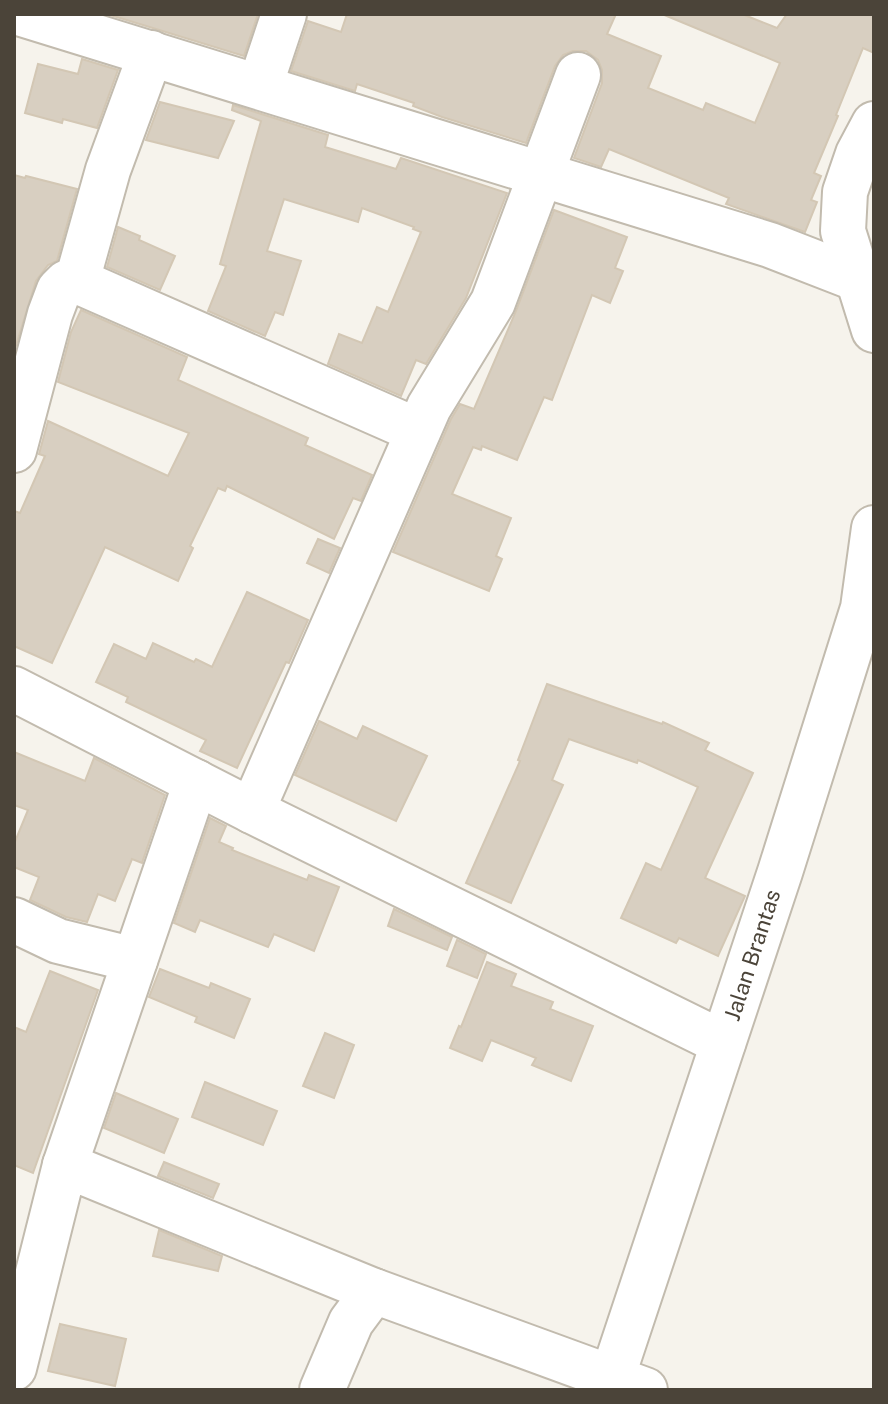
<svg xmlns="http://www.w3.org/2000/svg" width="888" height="1404" font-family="'Public Sans',sans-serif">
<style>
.building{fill:#d8cfc1;stroke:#d3c7b4;stroke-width:2}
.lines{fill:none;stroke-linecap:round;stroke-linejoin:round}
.minor-casing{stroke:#c2bbae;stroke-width:48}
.minor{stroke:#fff;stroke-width:44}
.labels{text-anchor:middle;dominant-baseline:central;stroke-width:6;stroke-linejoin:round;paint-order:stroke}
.street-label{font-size:22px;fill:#4b4439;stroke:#fff}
</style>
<rect width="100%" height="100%" fill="#f6f3ec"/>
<g class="building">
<path d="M107,14H258L244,56Z"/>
<path d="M347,14H616L607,34L661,56L648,88L703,110L706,103L755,123L780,63L662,14H742L777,28L787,14H874V53L863,48L836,115L838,116L814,173L821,176L811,200L817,202L805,232L726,204L729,198L609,149L601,167L574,158L602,83V70L598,60L586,51H573L563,55L555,66L526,143L442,117L413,106L414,103L357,84L355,91L291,71L308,21L341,32Z"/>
<path d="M82,59L118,70L97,128L63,119L62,123L25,113L38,64L78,74Z"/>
<path d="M160,102L234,121L218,158L146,140Z"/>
<path d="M233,105L328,135L325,147L396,169L401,158L507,193L466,298L426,364L416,360L401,396L328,364L339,334L362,343L377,307L388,312L421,232L413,229L414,227L362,208L358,222L284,199L267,251L301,261L283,315L275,312L265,336L208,311L226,266L220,264L261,121L232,110Z"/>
<path d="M14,175L25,178L26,176L77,189L57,261L48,265L36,281L14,352Z"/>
<path d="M554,210L627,237L615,268L623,271L610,303L592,295L552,400L544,397L517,460L482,446L481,450L473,447L452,494L511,518L496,556L502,559L489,591L393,552L451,419L460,404L474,409L516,311Z"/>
<path d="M118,227L140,236L139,240L175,256L160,290L107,267Z"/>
<path d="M81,310L187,357L178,380L308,438L305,445L372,475L361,501L353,498L334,539L227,486L225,491L218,488L190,546L193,548L178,581L105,547L52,663L14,646V511L20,513L45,456L39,454L48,421L168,476L189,433L58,382L71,332Z"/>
<path d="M318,539L340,548L329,573L307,563Z"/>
<path d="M247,592L308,620L289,663L286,662L237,768L200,751L206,740L126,702L128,697L96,682L114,644L146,659L153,643L194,662L196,659L212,667Z"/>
<path d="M547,684L662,724L663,722L709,743L705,750L753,773L705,878L745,896L718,956L679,938L676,943L621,918L646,863L661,870L698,787L638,760L637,763L569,739L552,780L563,785L511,903L466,883L520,761L518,760Z"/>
<path d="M319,721L357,739L363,726L427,756L396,821L295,775Z"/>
<path d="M14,752L85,781L94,758L165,795L142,863L132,859L115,901L98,894L87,922L66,917L30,900L39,877L14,867V844L28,810L14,805Z"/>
<path d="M210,818L226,826L219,842L233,848L232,850L307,880L309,875L339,887L314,951L274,934L268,947L200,920L195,932L174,923Z"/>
<path d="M394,909L452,937L447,950L388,926Z"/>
<path d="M457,940L486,954L477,978L447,966Z"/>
<path d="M487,962L516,974L511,986L553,1002L550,1009L593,1026L571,1081L532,1065L536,1058L491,1040L482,1061L450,1048L459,1026L461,1027Z"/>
<path d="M160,969L209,988L211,983L250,999L234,1038L195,1022L197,1017L149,997Z"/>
<path d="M50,971L98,990L33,1173L14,1165V1027L26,1032Z"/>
<path d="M325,1033L354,1045L334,1098L303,1086Z"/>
<path d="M205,1082L277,1111L263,1145L192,1117Z"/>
<path d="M116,1093L178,1119L164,1153L104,1128Z"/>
<path d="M164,1162L219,1184L213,1198L158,1176Z"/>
<path d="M159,1230L222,1256L218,1271L153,1256Z"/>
<path d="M60,1324L126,1339L115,1386L48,1371Z"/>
</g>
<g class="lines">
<defs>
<g id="minor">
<path d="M22,14L770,245L860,280"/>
<path d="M260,86L284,14"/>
<path d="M874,124L858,154L845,192L843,231L874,330"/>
<path d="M77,281L108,170L151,53"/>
<path d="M14,450L50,314L59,290L66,283L77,281L418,431"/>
<path d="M14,689L252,811L723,1043"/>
<path d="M252,811L429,407L493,302L578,75"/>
<path d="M14,920L58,941L135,960"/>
<path d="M65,1165L196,782"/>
<path d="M14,1368L65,1165L374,1291L645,1390"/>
<path d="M612,1378L780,872L863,608L874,528"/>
<path d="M322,1390L351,1322L374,1291"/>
</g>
</defs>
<use href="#minor" class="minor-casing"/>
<use href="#minor" class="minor"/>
</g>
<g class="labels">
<g class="street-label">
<text transform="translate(752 955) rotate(-72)">Jalan Brantas</text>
</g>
</g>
<rect width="888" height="1404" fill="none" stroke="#4b4439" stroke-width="32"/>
</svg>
